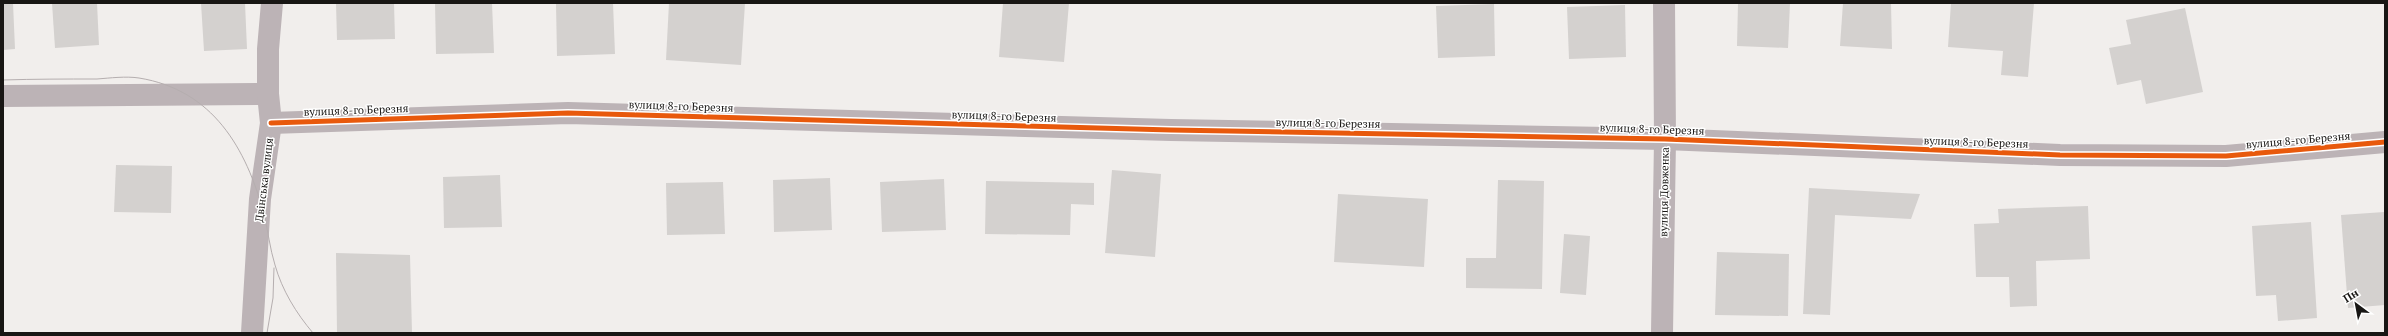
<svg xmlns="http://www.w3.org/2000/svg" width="2388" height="336" font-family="'PT Serif',serif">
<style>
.building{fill:#d4d1cf}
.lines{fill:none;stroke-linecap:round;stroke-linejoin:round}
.street{stroke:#bcb3b6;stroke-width:22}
.tram{stroke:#b5aeaf;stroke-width:1}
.cycleway-casing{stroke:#fff;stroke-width:8}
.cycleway{stroke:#e8590c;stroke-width:5}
.labels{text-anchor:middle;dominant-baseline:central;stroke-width:3;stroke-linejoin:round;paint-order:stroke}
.street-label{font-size:11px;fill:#181614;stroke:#fff}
</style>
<rect width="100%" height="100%" fill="#f1eeec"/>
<g class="building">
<path d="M3,3H13L15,49L3,50Z"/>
<path d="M52,3H97L99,45L55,48Z"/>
<path d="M201,3H245L247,49L204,51Z"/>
<path d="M336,3H394L395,39L337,40Z"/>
<path d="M435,3H492L494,53L436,54Z"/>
<path d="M613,3L615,54L557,56L556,4Z"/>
<path d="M669,3H745L741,65L666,60Z"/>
<path d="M1003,3H1069L1064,62L999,57Z"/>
<path d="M1738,3H1790L1788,48L1737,46Z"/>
<path d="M1843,3H1891L1892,49L1840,46Z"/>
<path d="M1951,3H2034L2028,77L2001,75L2003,51L1948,47Z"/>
<path d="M1494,4L1495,56L1438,58L1436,6Z"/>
<path d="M1625,5L1626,57L1569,59L1567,7Z"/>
<path d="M2185,8L2203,92L2146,104L2141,80L2117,85L2109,48L2131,44L2126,20Z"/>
<path d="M116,165L172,166L171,213L114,212Z"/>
<path d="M1112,170L1161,174L1155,257L1105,253Z"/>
<path d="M500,175L502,227L444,228L443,177Z"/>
<path d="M830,178L832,230L774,232L773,180Z"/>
<path d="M944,179L946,230L882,232L880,182Z"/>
<path d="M1498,180L1544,181L1542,289L1466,288V258H1496Z"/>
<path d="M986,181L1094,183V205L1071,204L1070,235L985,234Z"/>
<path d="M723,182L725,234L667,235L666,183Z"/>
<path d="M1809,188L1920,194L1911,219L1835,215L1830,315L1803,314Z"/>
<path d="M1338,194L1428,199L1424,267L1334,262Z"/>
<path d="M2088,206L2090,259L2036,261L2037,306L2010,307L2009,277H1976L1974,224L1999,223L1998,209Z"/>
<path d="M2384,212L2385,305L2348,308L2341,215Z"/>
<path d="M2311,222L2317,318L2278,321L2276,295L2256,296L2252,226Z"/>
<path d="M1564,234L1590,236L1586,295L1560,293Z"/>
<path d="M1717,252L1789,254L1788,316L1715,315Z"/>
<path d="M336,253L410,255L412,333H337Z"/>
</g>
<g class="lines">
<g class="street">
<path d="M3,96L268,94"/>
<path d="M271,123L568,113L1171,130L1665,139L2060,155L2226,156L2385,142"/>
<path d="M252,333L260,199L271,123L268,94V49L272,3"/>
<path d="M1662,333L1665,139L1664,3"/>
</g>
<g class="tram">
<path d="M3,80C34,79 66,79 97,79C110,78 126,76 139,78C213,90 246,148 264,214C268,231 270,249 275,265C282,290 296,313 313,333"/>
<path d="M267,333L273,298L274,268"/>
</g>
<defs>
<path id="cycleway" d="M271,123L568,113L1171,130L1665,139L2060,155L2226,156L2385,142"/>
</defs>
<use href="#cycleway" class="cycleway-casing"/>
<use href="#cycleway" class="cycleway"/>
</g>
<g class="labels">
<g class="street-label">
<text transform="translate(681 106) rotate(2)">вулиця 8-го Березня</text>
<text transform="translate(356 110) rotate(-2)">вулиця 8-го Березня</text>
<text transform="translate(1004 116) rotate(2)">вулиця 8-го Березня</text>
<text transform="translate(1328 123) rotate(1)">вулиця 8-го Березня</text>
<text transform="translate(1652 129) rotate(2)">вулиця 8-го Березня</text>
<text transform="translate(2298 140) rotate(-5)">вулиця 8-го Березня</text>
<text transform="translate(1976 142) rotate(2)">вулиця 8-го Березня</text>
<text transform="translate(264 180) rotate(-83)">Двінська вулиця</text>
<text transform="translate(1664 192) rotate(-89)">вулиця Довженка</text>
</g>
</g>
<rect width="2388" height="336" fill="none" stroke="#181614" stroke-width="8"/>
<g transform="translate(2356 304) rotate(328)" stroke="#ffffff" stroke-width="3" paint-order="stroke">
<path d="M0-3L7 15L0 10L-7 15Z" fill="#181614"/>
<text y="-6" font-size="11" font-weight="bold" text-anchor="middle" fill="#181614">Пн</text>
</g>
</svg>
